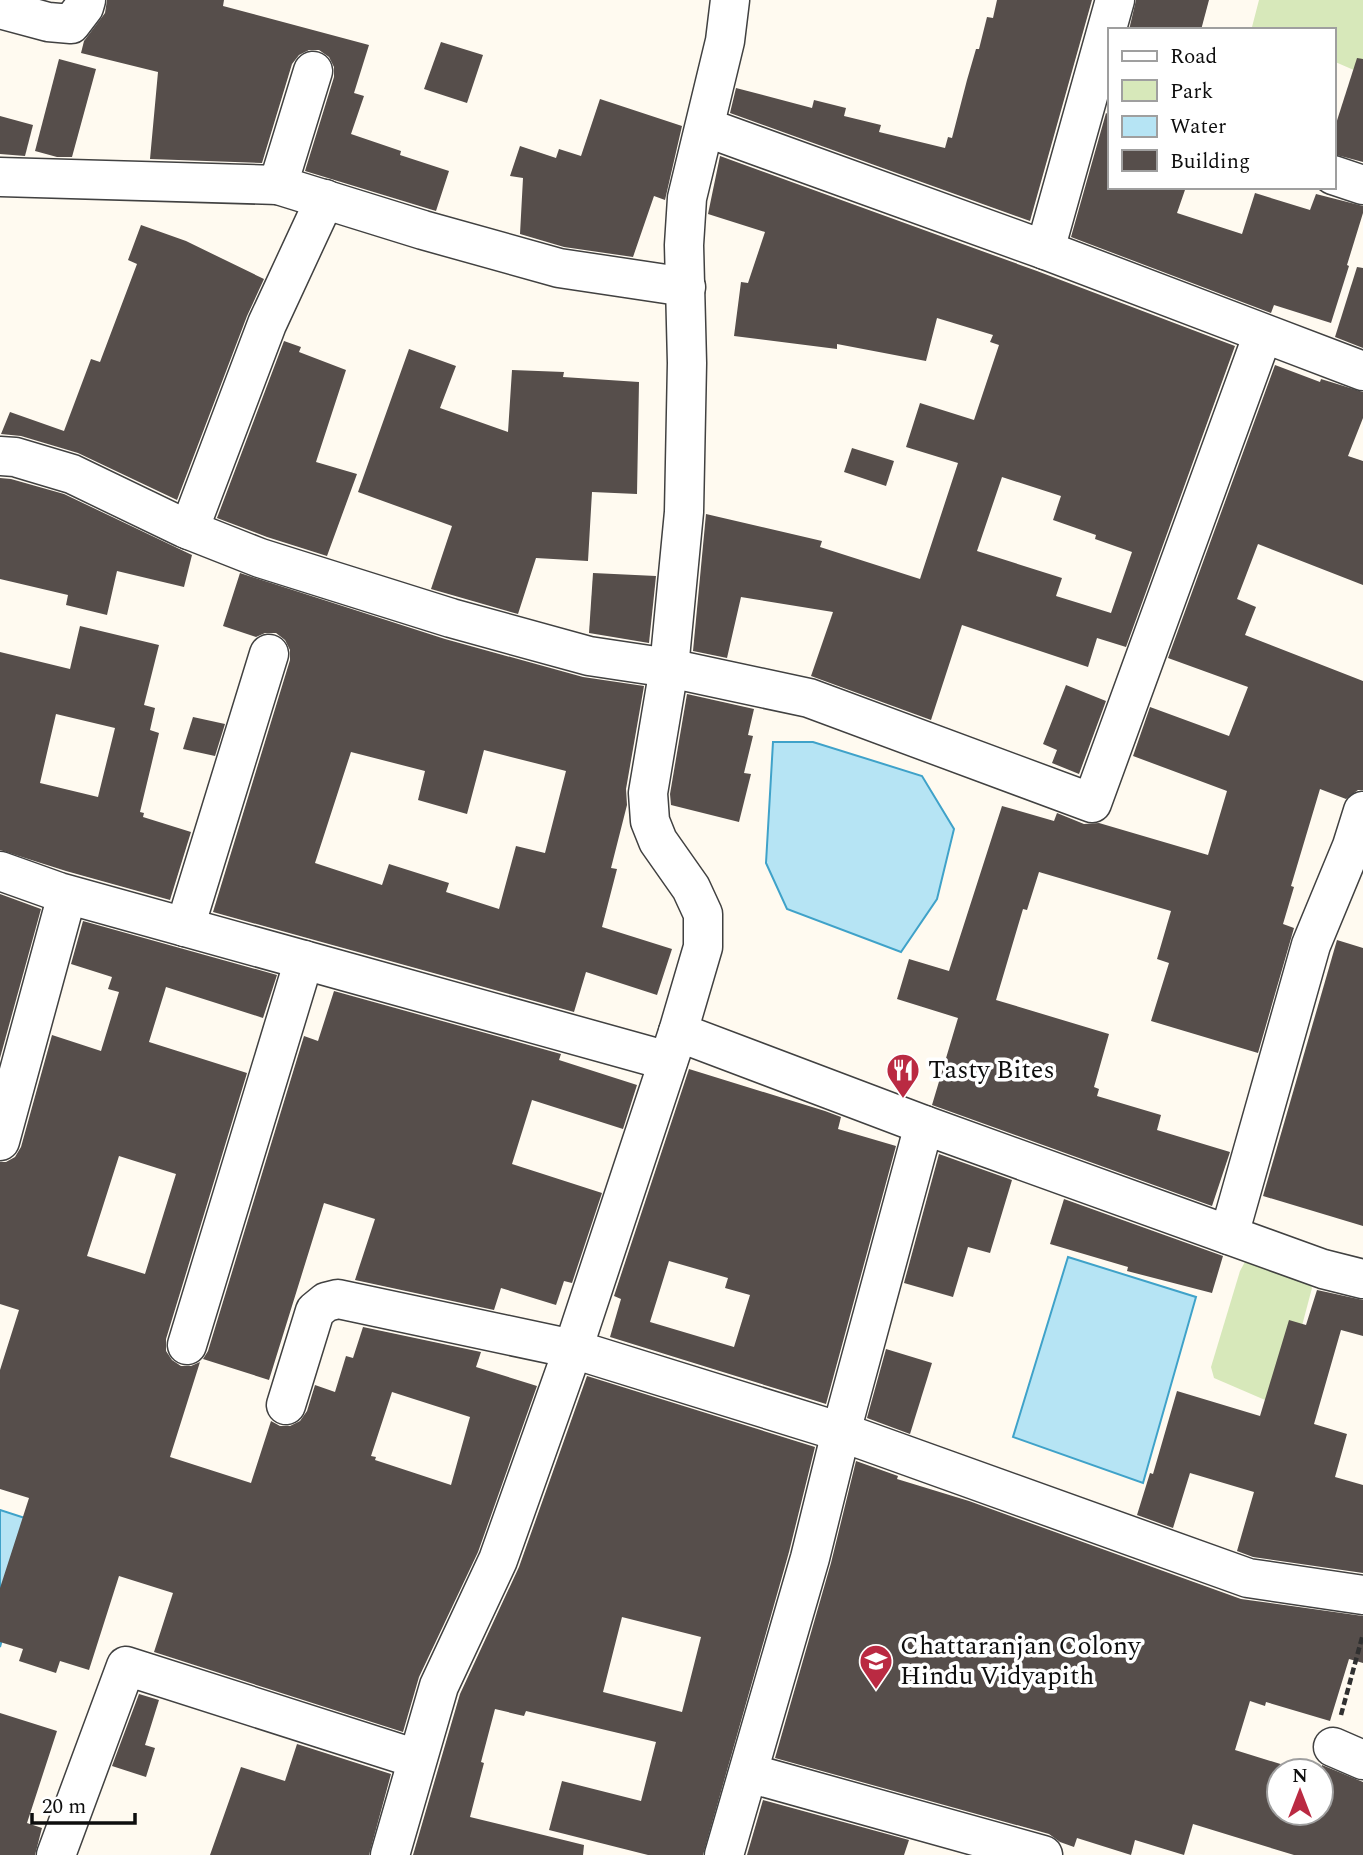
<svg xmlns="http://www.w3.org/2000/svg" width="1363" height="1855" font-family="Spectral,serif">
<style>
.green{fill:#d7e8ba}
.water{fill:#b6e4f4;stroke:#3fa2c9;stroke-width:2}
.building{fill:#564e4b;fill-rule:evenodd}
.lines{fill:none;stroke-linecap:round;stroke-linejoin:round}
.minor-casing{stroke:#414141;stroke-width:41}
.path{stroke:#303030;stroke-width:4.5;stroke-dasharray:7 3.5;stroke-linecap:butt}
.minor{stroke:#fff;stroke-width:38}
.labels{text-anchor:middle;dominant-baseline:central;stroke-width:7;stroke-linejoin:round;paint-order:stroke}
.poi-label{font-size:26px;fill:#0e0e0e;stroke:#fff;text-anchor:start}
</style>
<rect width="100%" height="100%" fill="#fffaf0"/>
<g class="green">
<path d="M1259,0H1363V74L1333,61V30H1260L1252,27Z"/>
<path d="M1246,1260L1305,1277L1312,1288L1285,1390L1272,1403L1214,1378L1211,1367L1240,1271Z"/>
</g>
<g class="water">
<path d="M773,742H813L922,776L954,829L937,899L901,952L787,909L766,863Z"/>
<path d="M1068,1257L1196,1297L1143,1483L1013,1437Z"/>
<path d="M0,1510L34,1521L0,1647Z"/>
</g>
<g class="building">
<path d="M107,0H224L223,6L369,45L354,93L364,96L351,134L401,151L400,155L449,171L436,211L305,171L334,77V67L329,57L319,50H309L299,55L292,64L262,163L150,159L158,72L81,53L84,41L105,13Z"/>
<path d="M997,0H1092L1030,221L730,113L736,88L812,108L814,100L846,108L844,116L881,125L879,132L945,148L948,137L952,138L967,80L976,49H979L987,17L993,18Z"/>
<path d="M1136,0H1209L1201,30H1129Z"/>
<path d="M441,42L483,55L467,103L424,89Z"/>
<path d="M1357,58L1363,59V162L1333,154V133Z"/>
<path d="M59,59L96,69L72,157H57L35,151Z"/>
<path d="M600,99L682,126L665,200L654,196L633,257L564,247L520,234L523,178L510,176L520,146L556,158L559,149L581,156Z"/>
<path d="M1106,113L1109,115V187H1186L1177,213L1242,234L1255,193L1310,210L1316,194L1363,206V213L1347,265L1349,266L1331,323L1274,305L1271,313L1071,237Z"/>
<path d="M0,116L33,125L25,156L0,154Z"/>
<path d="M720,156L1037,271L1235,346L1126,647L1097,638L1088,667L962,625L931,720L811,676L833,612L741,597L727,658L693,651L706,514L822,541L820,547L920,579L958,463L906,447L920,403L974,420L999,345L990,342L993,335L937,318L926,361L837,344V349L734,336L741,282L748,283L765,232L708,214ZM1002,477L1061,496L1053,520L1096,535L1095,539L1132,552L1111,613L1056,596L1062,578L977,551Z"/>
<path d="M141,225L186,241L264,279L247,316L177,500L78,453L21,436L1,434L10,412L64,431L91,359L100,362L137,264L128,260Z"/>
<path d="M1357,267L1363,268V348L1335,337Z"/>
<path d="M284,341L301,347L299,352L346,370L316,462L357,474L327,556L267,537L217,518Z"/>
<path d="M409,349L456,366L440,408L508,432L512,370L564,372L563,377L639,382L637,494L592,492L588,561L536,558L518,614L431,589L452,526L358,492Z"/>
<path d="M1275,365L1320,382L1321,379L1363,392V418L1348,456L1363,461V585L1258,544L1237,599L1256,607L1245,635L1363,681V790H1358L1346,799L1320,789L1291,886L1294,887L1283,924L1294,928L1258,1053L1151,1021L1169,963L1157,959L1171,911L1039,872L1027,910L1023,909L996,1000L1109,1034L1094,1087L1099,1089L1097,1096L1161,1115L1157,1130L1230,1152L1212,1206L932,1105L958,1018L897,999L909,959L949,971L1002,806L1054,821L1057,813L1084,824L1099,823L1208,855L1227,791L1133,756L1150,707L1229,736L1248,687L1168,658Z"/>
<path d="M852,448L894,461L886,486L844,472Z"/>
<path d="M0,478L11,479L64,494L192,555L184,587L117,571L107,615L66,605L68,595L0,579Z"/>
<path d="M240,573L445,639L583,677L644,686L626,789L627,805L611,868L617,869L602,927L672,949L657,995L586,972L574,1012L213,912L290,660V650L285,640L276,633H265L256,637L223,626ZM484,750L566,771L545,853L516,846L499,909L446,892L449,883L389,864L382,885L315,863L351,752L425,771L418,800L467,814Z"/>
<path d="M593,573L656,576L649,643L589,633Z"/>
<path d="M80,626L159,645L144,705L155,708L150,730L159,733L140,812L144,813L143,817L191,832L170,900L66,871L0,850V652L70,669ZM56,714L115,728L98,797L40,783Z"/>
<path d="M1066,685L1106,701L1079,774L1052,763L1057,750L1043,744Z"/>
<path d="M687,694L754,709L748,735L753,736L744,773L751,774L739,822L671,805L670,794Z"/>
<path d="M193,717L225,724L215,756L183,749Z"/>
<path d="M0,894L41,909L0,1058Z"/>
<path d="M83,921L277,975L263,1018L166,987L149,1042L247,1073L166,1339V1351L172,1360L181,1366H191L200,1362L170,1457L251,1483L271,1421L280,1426H290L300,1421L307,1411L315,1385L335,1392L346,1356L353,1358L363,1327L481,1352L476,1367L537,1386L478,1552L419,1677L403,1732L154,1652L173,1593L119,1576L89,1670L60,1661L56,1673L19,1661L23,1649L0,1642V1588L29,1498L0,1489V1370L19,1310L0,1304V1162H6L15,1157L21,1147L52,1035L101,1051L119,992L108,989L112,977L71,964ZM119,1156L176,1174L145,1274L87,1256ZM392,1392L470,1417L451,1485L375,1460L376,1457L371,1456Z"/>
<path d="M1337,940L1363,948V1226L1263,1196Z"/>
<path d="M334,991L561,1054L559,1060L637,1085L623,1129L532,1100L512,1164L602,1193L572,1283L564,1281L556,1305L501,1288L494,1310L355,1280L375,1219L324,1203L269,1380L203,1359L208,1351L304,1036L318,1041Z"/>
<path d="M689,1069L825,1111L841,1117L838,1129L896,1146L826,1404L610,1337L621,1299L614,1296ZM669,1261L728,1278L725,1288L750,1295L734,1347L650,1322Z"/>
<path d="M939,1154L1012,1180L990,1253L968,1247L953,1297L904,1283Z"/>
<path d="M1064,1199L1223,1256L1212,1293L1127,1271L1128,1267L1050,1244Z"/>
<path d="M1317,1290L1363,1300V1336L1341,1330L1314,1424L1347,1434L1335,1477L1363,1485V1573L1253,1557L1237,1551L1254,1492L1190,1473L1173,1528L1137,1515L1150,1473L1153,1474L1177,1391L1260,1416L1289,1320L1306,1325Z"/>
<path d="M886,1349L932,1363L910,1434L867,1418Z"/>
<path d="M587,1376L815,1447L789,1552L703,1855H648L549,1830L562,1781L641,1801L656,1742L526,1711L524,1716L495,1709L481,1762L484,1763L470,1817L584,1845L583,1855H413L460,1694L519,1567ZM622,1617L701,1637L682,1712L603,1692Z"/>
<path d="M856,1461L898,1476L897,1479L969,1501L1241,1599L1363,1616V1663L1349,1659L1330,1721L1266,1702L1265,1706L1250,1701L1235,1750L1303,1771H1279V1813H1321L1322,1765L1363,1782V1855H1294L1193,1824L1184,1855L1135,1840L1131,1855L1077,1838L1074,1847L1060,1842L1049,1834L775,1758L831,1563Z"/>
<path d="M139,1694L159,1700L145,1745L155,1748L146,1777L112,1766Z"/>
<path d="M0,1713L57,1731L27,1823L42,1828L35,1855H0Z"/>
<path d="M297,1744L391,1774L369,1855H210L241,1767L285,1781Z"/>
<path d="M763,1800L909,1840L904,1855H747Z"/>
</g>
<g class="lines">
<defs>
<g id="minor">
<path d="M0,9L48,22L71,24L84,7L86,0"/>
<path d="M313,71L278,185L423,230L559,268L686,287"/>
<path d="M705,127L1045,250L1363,371"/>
<path d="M1333,175L1363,185"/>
<path d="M0,177L278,185"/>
<path d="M1045,250L1115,0"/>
<path d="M0,456L15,457L72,474L184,528L260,558L451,618L589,656L669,668L809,698L1092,803L1263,334"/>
<path d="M189,530L267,324L325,199"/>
<path d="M0,871L59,892L668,1061"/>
<path d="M185,927L269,654"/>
<path d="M678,1032L924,1125L1323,1269L1363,1279"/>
<path d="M924,1125L841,1432L1248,1578L1363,1595"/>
<path d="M0,1141L67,895"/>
<path d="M1229,1235L1311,945L1352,846L1363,811"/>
<path d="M187,1345L304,960"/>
<path d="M286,1405L315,1311L326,1302L338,1299L573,1349L841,1432L810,1558L724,1855"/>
<path d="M1333,1747L1363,1760"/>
<path d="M749,1773L1043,1855"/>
<path d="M56,1855L126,1666L417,1759"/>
<path d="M390,1855L439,1686L498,1560L573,1349L678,1032L703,947V914L691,888L658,841L650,821L648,793L669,668L684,512L687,363L684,245L687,198L725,41L730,0"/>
</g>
</defs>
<use href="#minor" class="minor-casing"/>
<path class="path" d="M1341,1715L1363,1634"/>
<use href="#minor" class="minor"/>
</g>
<defs>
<symbol id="restaurant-pin" viewBox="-11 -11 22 30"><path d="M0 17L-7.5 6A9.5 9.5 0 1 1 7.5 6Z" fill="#ba2a42" stroke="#fff"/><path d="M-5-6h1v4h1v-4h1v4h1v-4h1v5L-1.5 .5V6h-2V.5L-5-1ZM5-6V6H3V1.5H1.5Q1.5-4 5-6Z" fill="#fff"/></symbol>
<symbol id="school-pin" viewBox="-11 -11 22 30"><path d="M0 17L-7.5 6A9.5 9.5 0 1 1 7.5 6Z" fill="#ba2a42" stroke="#fff"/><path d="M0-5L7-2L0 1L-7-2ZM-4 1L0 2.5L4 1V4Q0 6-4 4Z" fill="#fff"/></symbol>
</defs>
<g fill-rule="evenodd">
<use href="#restaurant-pin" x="884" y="1051" width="38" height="52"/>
<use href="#school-pin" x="857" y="1642" width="38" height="52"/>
</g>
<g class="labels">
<g class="poi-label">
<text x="928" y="1070">Tasty Bites</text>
<text x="900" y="1646">Chattaranjan Colony<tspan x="900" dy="30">Hindu Vidyapith</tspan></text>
</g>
</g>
<rect x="1108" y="28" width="228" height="161" fill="#ffffff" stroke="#9f9f9f" stroke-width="2"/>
<rect x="1122" y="51" width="35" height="10" fill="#ffffff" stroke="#9f9f9f" stroke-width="2"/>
<text x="1170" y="63" font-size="21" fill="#0e0e0e">Road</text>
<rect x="1122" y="80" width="35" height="21" fill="#d7e8ba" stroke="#9f9f9f" stroke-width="2"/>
<text x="1170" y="98" font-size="21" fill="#0e0e0e">Park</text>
<rect x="1122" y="116" width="35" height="21" fill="#b6e4f4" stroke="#9f9f9f" stroke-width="2"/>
<text x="1170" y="133" font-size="21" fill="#0e0e0e">Water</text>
<rect x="1122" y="150" width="35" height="21" fill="#564e4b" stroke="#9f9f9f" stroke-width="2"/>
<text x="1170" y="168" font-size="21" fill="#0e0e0e">Building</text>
<g transform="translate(1300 1792)"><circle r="33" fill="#ffffff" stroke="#9f9f9f" stroke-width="2"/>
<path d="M0-5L12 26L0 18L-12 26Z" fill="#ba2a42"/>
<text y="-10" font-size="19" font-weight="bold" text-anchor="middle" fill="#0e0e0e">N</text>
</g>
<path d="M32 1813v10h103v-10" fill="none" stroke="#0e0e0e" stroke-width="3.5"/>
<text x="42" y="1813" font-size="21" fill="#0e0e0e" stroke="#ffffff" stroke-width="5" paint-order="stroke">20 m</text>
</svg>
